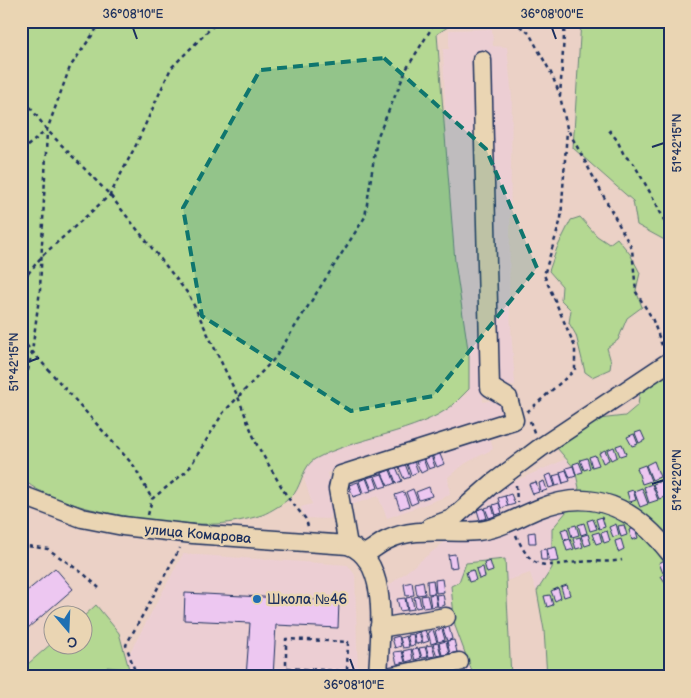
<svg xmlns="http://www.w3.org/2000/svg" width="691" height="698" font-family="'Balsamiq Sans',sans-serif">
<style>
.built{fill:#ecced3}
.green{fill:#b4d892;stroke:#688478}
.building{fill:#edc7f1;stroke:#1b2f5e}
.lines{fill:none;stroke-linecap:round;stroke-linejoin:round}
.minor-casing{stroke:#1b2f5e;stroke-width:21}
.path{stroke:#1b2f5e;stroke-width:2.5;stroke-dasharray:4 4;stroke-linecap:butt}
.minor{stroke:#ead5b3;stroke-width:18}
.marked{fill:#0f766e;fill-opacity:0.2;stroke:#0f766e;stroke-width:4;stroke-dasharray:10 6;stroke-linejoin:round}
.ticks{fill:none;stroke:#1b2f5e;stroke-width:2}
.poi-dot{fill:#1f6fb2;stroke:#ead5b3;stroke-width:2}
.labels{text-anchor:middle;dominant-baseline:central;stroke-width:5;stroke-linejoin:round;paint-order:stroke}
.street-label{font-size:14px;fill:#1b2f5e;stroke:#ead5b3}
.poi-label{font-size:14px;fill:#1b2f5e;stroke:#ead5b3;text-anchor:start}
.neatline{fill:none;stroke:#1b2f5e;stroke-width:2}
.ticks-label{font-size:12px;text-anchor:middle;fill:#1b2f5e}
</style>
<rect width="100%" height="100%" fill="#ebd1c6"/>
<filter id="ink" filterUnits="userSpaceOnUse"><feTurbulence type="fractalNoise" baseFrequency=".02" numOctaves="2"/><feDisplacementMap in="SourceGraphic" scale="10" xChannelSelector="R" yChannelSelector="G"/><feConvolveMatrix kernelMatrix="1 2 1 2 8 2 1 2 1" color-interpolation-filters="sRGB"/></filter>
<g filter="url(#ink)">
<g class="built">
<path d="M492,29L493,46L507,47L512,98L509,300L515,385L496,387L485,57L471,56L477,296L483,402L503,398L508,415L451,430L327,473L335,501L330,519L305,518L301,507L312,504L297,456L349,432L467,395L453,318L443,49H449V30Z"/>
<path d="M488,431L493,449L466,463L448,477L450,495L387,518L378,496L351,505L343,482Z"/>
<path d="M611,440L545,616L530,573L475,591L497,677H384L388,586L451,537L465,512L503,486Z"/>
<path d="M183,554L348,565L355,575L358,677H97L130,652Z"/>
</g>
<g class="green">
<path d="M21,21H457L437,34L455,262L469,356V389C464,394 458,400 453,405C417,433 356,437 315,459C303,466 302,483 294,494C288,501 270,512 262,515C249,519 231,523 217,524C173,526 51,511 21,477Z"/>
<path d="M581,21H670V243L637,225L633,201L573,148Z"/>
<path d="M580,217L597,236L609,244L617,238L630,254L640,273L636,290L642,307L627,318L618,340L607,348L611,362L610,369L592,377L585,372L576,335L569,323L571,310L561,300L562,286L549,271L557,248L571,220Z"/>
<path d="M670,368V677H547L544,630L537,591L552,568V529L567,511L579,488L575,469L557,448L569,433L590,420L625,416L638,405L640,389Z"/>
<path d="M505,559L511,677H474L455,626L451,586L459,582L466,563Z"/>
<path d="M96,605L119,633L129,669L107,667L106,677H21V670L52,643V646H82L83,617Z"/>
</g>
<g class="building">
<path d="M641,431L645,440L639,443L635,433Z"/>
<path d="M634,434L638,444L632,446L627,437Z"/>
<path d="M622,444L626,454L620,456L616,446Z"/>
<path d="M614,447L617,457L611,460L607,450Z"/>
<path d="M605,450L609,460L603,463L599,453Z"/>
<path d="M439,452L444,464L437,467L432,455Z"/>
<path d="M431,455L435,467L429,469L424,458Z"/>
<path d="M595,455L599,465L592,467L589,457Z"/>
<path d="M423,458L427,470L421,473L416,461Z"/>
<path d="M587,458L590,468L584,470L580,460Z"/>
<path d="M414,461L418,472L411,475L407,464Z"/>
<path d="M654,461L660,477L652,480L646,465Z"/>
<path d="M579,462L583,472L576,474L573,464Z"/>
<path d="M405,464L410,477L404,479L399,467Z"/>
<path d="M645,465L651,481L642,484L637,468Z"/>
<path d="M573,466L576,476L570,478L566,468Z"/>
<path d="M396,467L402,481L396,483L391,469Z"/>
<path d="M390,470L395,483L388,486L382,473Z"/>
<path d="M566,470L570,481L563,483L560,472Z"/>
<path d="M382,474L387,486L380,488L375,476Z"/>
<path d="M551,474L555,486L549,488L545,476Z"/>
<path d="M560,474L563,484L556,486L553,476Z"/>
<path d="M374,476L378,488L372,490L367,478Z"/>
<path d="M366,478L371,491L363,493L359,481Z"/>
<path d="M544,481L547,490L541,492L539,483Z"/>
<path d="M662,481L667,496L659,499L653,484Z"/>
<path d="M358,482L362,494L353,497L349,485Z"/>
<path d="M536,482L539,492L533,494L529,484Z"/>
<path d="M652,484L658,500L649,503L644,487Z"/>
<path d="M429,487L432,496L419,500L416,492Z"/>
<path d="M642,488L648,504L640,507L634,491Z"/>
<path d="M413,489L418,502L411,505L406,492Z"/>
<path d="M633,490L636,500L630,502L627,492Z"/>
<path d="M404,492L409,506L400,509L395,495Z"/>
<path d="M511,494L515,504L508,506L505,496Z"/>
<path d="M505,496L508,506L501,508L498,498Z"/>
<path d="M499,503L502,513L496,515L493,505Z"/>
<path d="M492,506L495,516L489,518L485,508Z"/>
<path d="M484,508L487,518L480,520L477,510Z"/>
<path d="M602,517L605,527L599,529L596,519Z"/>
<path d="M593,519L597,529L590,531L587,521Z"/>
<path d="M584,523L587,533L581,535L578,525Z"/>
<path d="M616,524L619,535L613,537L609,527Z"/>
<path d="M576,525L579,535L572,537L569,527Z"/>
<path d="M624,525L627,535L621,537L618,526Z"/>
<path d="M567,528L570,538L564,540L561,530Z"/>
<path d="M635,528L638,538L632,540L629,530Z"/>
<path d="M607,531L610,541L604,543L601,533Z"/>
<path d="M535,532L536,543H529L528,533Z"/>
<path d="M599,532L602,542L596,544L592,534Z"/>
<path d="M588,534L591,544L585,546L581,536Z"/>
<path d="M580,537L583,547L576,549L573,539Z"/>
<path d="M570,539L574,549L567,551L564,541Z"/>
<path d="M621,539L624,549L618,552L615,541Z"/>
<path d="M556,547L559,561L550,562L547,549Z"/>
<path d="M546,549L547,560H541L540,550Z"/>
<path d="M455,554L457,567L450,568L448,555Z"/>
<path d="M665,560L669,570L663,573L659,563Z"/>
<path d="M490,561L493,571L487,573L484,563Z"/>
<path d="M483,567L485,577L479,579L476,569Z"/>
<path d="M55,568L73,589L21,634V596Z"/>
<path d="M473,570L476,580L469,582L466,572Z"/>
<path d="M670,571V579L665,582L661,576Z"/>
<path d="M442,579L444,592L436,593L435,580Z"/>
<path d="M433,580L435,593L428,594L427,581Z"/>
<path d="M423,581L425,594L417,595L415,583Z"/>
<path d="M412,582L414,595L406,596L404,584Z"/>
<path d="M567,585L570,595L564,597L561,587Z"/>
<path d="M558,588L561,598L555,601L551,591Z"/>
<path d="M185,593L339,601L338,628L276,625L273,677H246L250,623L184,620Z"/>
<path d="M435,594L437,606L431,607L429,595Z"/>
<path d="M443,594L445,605L438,607L436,595Z"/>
<path d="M427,595L430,607L423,608L421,596Z"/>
<path d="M550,595L553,605L547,607L544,596Z"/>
<path d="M419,596L421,607L416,608L414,597Z"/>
<path d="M412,597L414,609L408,610L406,598Z"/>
<path d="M405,598L407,610L400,611L397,599Z"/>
<path d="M449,627L452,639L447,641L443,629Z"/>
<path d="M442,629L445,640L438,642L435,631Z"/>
<path d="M425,630L429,641L423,643L420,631Z"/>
<path d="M433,630L437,642L431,644L428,632Z"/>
<path d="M419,632L422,643L416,644L414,634Z"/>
<path d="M413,634L415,645L410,646L407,635Z"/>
<path d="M399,636L401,646L395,648L392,638Z"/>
<path d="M406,636L409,647L403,648L400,638Z"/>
<path d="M454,640L457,652L450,654L447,641Z"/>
<path d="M446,641L449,654L442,655L439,643Z"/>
<path d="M438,643L441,655L437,656L433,644Z"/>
<path d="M432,645L435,656L429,657L426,646Z"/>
<path d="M425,647L428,657L422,658L419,648Z"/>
<path d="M418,648L421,658L415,660L412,649Z"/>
<path d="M411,649L413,660L406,662L403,651Z"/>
<path d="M402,651L405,662L397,664L394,652Z"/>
<path d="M111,671L128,673V677H110Z"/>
</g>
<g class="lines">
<defs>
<g id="minor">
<path d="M21,495L82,518L123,526L193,534L348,545C392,561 379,639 378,677"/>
<path d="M430,527L452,519L492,484L540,448L669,362"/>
<path d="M348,545L338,489L341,475L514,420L508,398L490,387L482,60"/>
<path d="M365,554C372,550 379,544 387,540C415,526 448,534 478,531C499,529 518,517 538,509C593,486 636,509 670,553"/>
<path d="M379,628L446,617"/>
<path d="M388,677L459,662"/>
</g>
</defs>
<use href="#minor" class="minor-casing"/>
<g class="path">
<path d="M513,21L529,33L551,73L560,95"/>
<path d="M565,21L560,96L567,128L632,249L636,292L652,318L663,348"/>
<path d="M21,94L47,130L110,195L189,295L238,397L257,445L288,498L305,518L308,526"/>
<path d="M609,130L617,140L624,155L634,164L657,205L670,233"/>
<path d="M21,151L47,130"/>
<path d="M21,277L27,275L42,256L110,195L136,145L171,68L218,21"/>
<path d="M21,339L134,466L152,499"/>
<path d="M21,402L32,352L40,290L47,130L70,67L102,21"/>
<path d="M527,412L575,370V347L544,275L561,219L567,130"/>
<path d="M530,421L535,435"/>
<path d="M516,485L517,502"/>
<path d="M148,515L152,499L188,470L223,413L275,358L365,217L377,138L407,68L436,21"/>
<path d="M516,535C533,574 544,565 579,562C594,560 607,563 622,560"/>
<path d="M21,545L48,549L84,574L99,588"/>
<path d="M137,677L126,645L180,548"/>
<path d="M341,677V671L286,668V639L348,642L347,670"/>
</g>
<use href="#minor" class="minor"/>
</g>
</g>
<path class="marked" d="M384,58L486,149L537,268L433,396L351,411L202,316L183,208L260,70Z"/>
<path class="ticks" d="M133,28L137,39M552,28L556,39M652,147L664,143M28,362L39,358M652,484L664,480M350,659L354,670"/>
<circle class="poi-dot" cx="257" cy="599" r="5"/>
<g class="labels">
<g class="street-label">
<text transform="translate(198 534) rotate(5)">улица Комарова</text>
</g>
<g class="poi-label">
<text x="267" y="599">Школа №46</text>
</g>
</g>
<rect width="691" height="698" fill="none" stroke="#ead5b3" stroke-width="55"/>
<g transform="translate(68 630) rotate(161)"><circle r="24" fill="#ead5b3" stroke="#979391"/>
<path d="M0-4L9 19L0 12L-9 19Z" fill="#1f6fb2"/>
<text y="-8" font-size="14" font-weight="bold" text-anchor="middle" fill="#1b2f5e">С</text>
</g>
<rect x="28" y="28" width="636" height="642" class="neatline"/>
<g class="ticks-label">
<text x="133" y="18">36°08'10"E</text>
<text x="552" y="18">36°08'00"E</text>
<text transform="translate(677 143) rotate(-90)" y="4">51°42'15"N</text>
<text transform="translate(14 362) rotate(-90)" y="4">51°42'15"N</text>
<text transform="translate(677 480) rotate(-90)" y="4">51°42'20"N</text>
<text x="354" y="689">36°08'10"E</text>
</g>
</svg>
